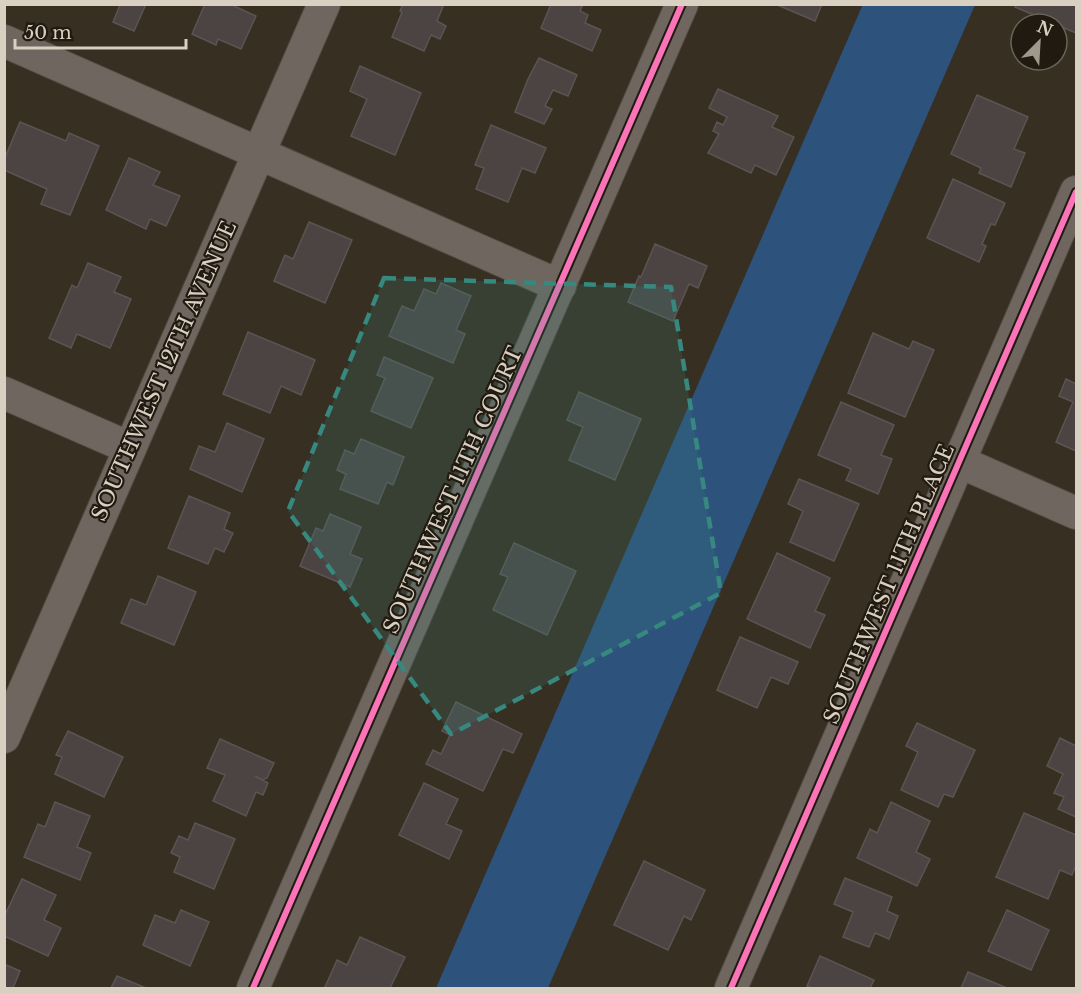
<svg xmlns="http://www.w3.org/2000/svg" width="1081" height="993" font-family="'Libre Baskerville',serif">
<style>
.water{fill:#2d527c}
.building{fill:#4b4443;stroke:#5c5452;stroke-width:1.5}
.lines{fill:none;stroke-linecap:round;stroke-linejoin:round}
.minor-casing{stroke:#534b40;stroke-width:34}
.minor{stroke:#706660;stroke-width:32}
.cycleway-casing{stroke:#211a10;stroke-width:10}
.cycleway{stroke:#fb73b8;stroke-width:6}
.marked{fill:#37887f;fill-opacity:0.2;stroke:#37887f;stroke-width:4.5;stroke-dasharray:12 8;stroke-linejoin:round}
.labels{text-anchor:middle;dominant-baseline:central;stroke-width:4.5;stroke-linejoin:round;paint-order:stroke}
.street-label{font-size:21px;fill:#d9d0c2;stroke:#211a10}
</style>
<rect width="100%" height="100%" fill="#372f21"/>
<path class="water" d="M863,4L975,5L548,988H436Z"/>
<g class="building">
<path d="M118,4H146L134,31L113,22L120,5Z"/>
<path d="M205,4H230L256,16L241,49L218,39L216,45L192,34Z"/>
<path d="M403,4H444L437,21L446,26L440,39L431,35L424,51L392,37L402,12L400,11Z"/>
<path d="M551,4H583L580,11L588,15L585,23L601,30L592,51L541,28Z"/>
<path d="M775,4H822L815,21Z"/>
<path d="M1016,4H1076V33L1015,7Z"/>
<path d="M539,58L577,75L568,96L553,90L545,106L552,109L544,124L515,112L528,79Z"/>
<path d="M360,66L421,93L395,155L351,136L367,99L350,91Z"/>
<path d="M718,89L778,116L772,127L794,137L776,175L755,165L751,173L708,153L719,134L713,131L717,122L723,125L727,117L709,108Z"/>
<path d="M977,95L1028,117L1014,149L1025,153L1011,187L979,173L981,168L951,154Z"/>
<path d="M20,122L66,141L69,133L99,146L70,215L41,204L47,189L4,170V160Z"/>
<path d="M491,125L546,148L535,173L522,168L508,202L476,189L484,168L475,165Z"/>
<path d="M129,158L160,172L153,185L180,196L166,226L150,219L146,229L106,210Z"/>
<path d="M953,179L1005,203L995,225L991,224L982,244L986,246L979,262L927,238Z"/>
<path d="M309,222L352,240L325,303L274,281L285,255L293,259Z"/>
<path d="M655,244L707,266L698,288L689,284L673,321L628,302L639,276L641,277Z"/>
<path d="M88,263L121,277L114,292L131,299L110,348L77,334L71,348L49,338L72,285L77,288Z"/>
<path d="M441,283L471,296L456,330L465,334L453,363L389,336L402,306L414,311L424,289L436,294Z"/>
<path d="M248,332L315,360L301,395L281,386L270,413L223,394Z"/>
<path d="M873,333L909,349L913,341L934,350L905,417L848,393Z"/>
<path d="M384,357L433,378L411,428L371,411L385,378L377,375Z"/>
<path d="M1066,379L1076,384V451L1056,442L1073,402L1059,396Z"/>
<path d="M579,392L641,419L615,480L569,460L583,427L567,420Z"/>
<path d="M841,402L894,425L881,455L892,459L878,494L846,480L851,469L818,455Z"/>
<path d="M227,423L264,439L242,492L190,469L199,446L215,452Z"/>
<path d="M361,439L404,457L393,485L387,482L378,504L340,489L346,474L337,470L345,450L354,454Z"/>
<path d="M799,479L859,504L834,561L790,542L803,511L788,504Z"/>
<path d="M189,496L230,513L224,529L233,533L224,552L215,548L208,564L168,548Z"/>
<path d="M330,514L361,527L350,554L362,559L350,587L300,566L316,528L323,531Z"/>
<path d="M514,543L576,571L547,635L493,610L508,577L500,574Z"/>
<path d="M777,553L830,578L815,611L825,615L810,648L747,619Z"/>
<path d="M158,576L196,592L174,645L121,623L131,599L146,605Z"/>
<path d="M740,637L798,662L788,684L771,677L757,708L717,690Z"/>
<path d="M456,702L522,734L513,753L503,749L483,791L426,764L433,750L441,754L450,735L442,731Z"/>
<path d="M917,723L975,750L953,797L944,794L938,807L901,790L918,752L906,746Z"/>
<path d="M68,731L123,757L104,797L55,774L62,757L56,755Z"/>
<path d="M1060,738L1076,746V817L1058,809L1064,797L1054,793L1063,774L1047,766Z"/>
<path d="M220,739L274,763L267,778L262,780L255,776L268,783L263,795L256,792L246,816L213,801L225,775L207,768Z"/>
<path d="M424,783L458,799L446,824L462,831L449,859L399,835Z"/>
<path d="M55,802L90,816L77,847L91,853L80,880L24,857L38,824L45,827Z"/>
<path d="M891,802L930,821L916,852L930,859L917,886L857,858L870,829L877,833Z"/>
<path d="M1024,813L1076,835V865L1072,875L1060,870L1048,899L996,877Z"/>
<path d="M195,823L235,839L214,889L174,872L180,857L171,853L179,836L188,840Z"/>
<path d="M644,861L705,890L691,920L684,916L668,950L614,925Z"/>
<path d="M845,878L892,897L887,911L898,916L889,939L875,933L869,947L843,937L853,912L834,904Z"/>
<path d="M22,879L56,895L44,920L61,928L48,956L4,936V917Z"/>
<path d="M181,910L209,922L190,966L143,945L155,915L175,923Z"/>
<path d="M1007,910L1049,930L1031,970L988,951Z"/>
<path d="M360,937L405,957L390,988H329L325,987L337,960L347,965Z"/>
<path d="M820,956L874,980L870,988H812L807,986Z"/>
<path d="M4,964L20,971L13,988H4Z"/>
<path d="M968,972L1007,988H961Z"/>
<path d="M117,976L146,988H111Z"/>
</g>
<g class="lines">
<defs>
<g id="minor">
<path d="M4,41L560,286"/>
<path d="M4,393L130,448"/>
<path d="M960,462L1076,513"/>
<path d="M4,737L324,4"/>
<path d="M253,988L682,4"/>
<path d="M731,988L1076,192"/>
</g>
</defs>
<use href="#minor" class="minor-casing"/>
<use href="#minor" class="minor"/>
<defs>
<g id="cycleway">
<path d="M253,988L682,4"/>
<path d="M731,988L1076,192"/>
</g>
</defs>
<use href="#cycleway" class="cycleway-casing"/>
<use href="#cycleway" class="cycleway"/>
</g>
<path class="marked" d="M384,278L671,287L721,593L451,734L288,511Z"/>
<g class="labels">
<g class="street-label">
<text transform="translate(164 371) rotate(-66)">SOUTHWEST 12TH AVENUE</text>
<text transform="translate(453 490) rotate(-66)">SOUTHWEST 11TH COURT</text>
<text transform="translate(889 584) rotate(-67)">SOUTHWEST 11TH PLACE</text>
</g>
</g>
<rect width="1081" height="993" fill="none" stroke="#d9d0c2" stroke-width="12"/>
<g transform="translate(1039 42) rotate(24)"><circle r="28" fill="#211a10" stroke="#6b6357" stroke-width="1.5"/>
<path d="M0-4.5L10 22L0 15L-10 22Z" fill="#a0988a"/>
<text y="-9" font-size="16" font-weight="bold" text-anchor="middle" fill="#d9d0c2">N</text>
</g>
<path d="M15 39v9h171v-9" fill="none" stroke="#d9d0c2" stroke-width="3"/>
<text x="24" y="39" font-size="18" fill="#d9d0c2" stroke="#211a10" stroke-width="4.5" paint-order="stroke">50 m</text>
</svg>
